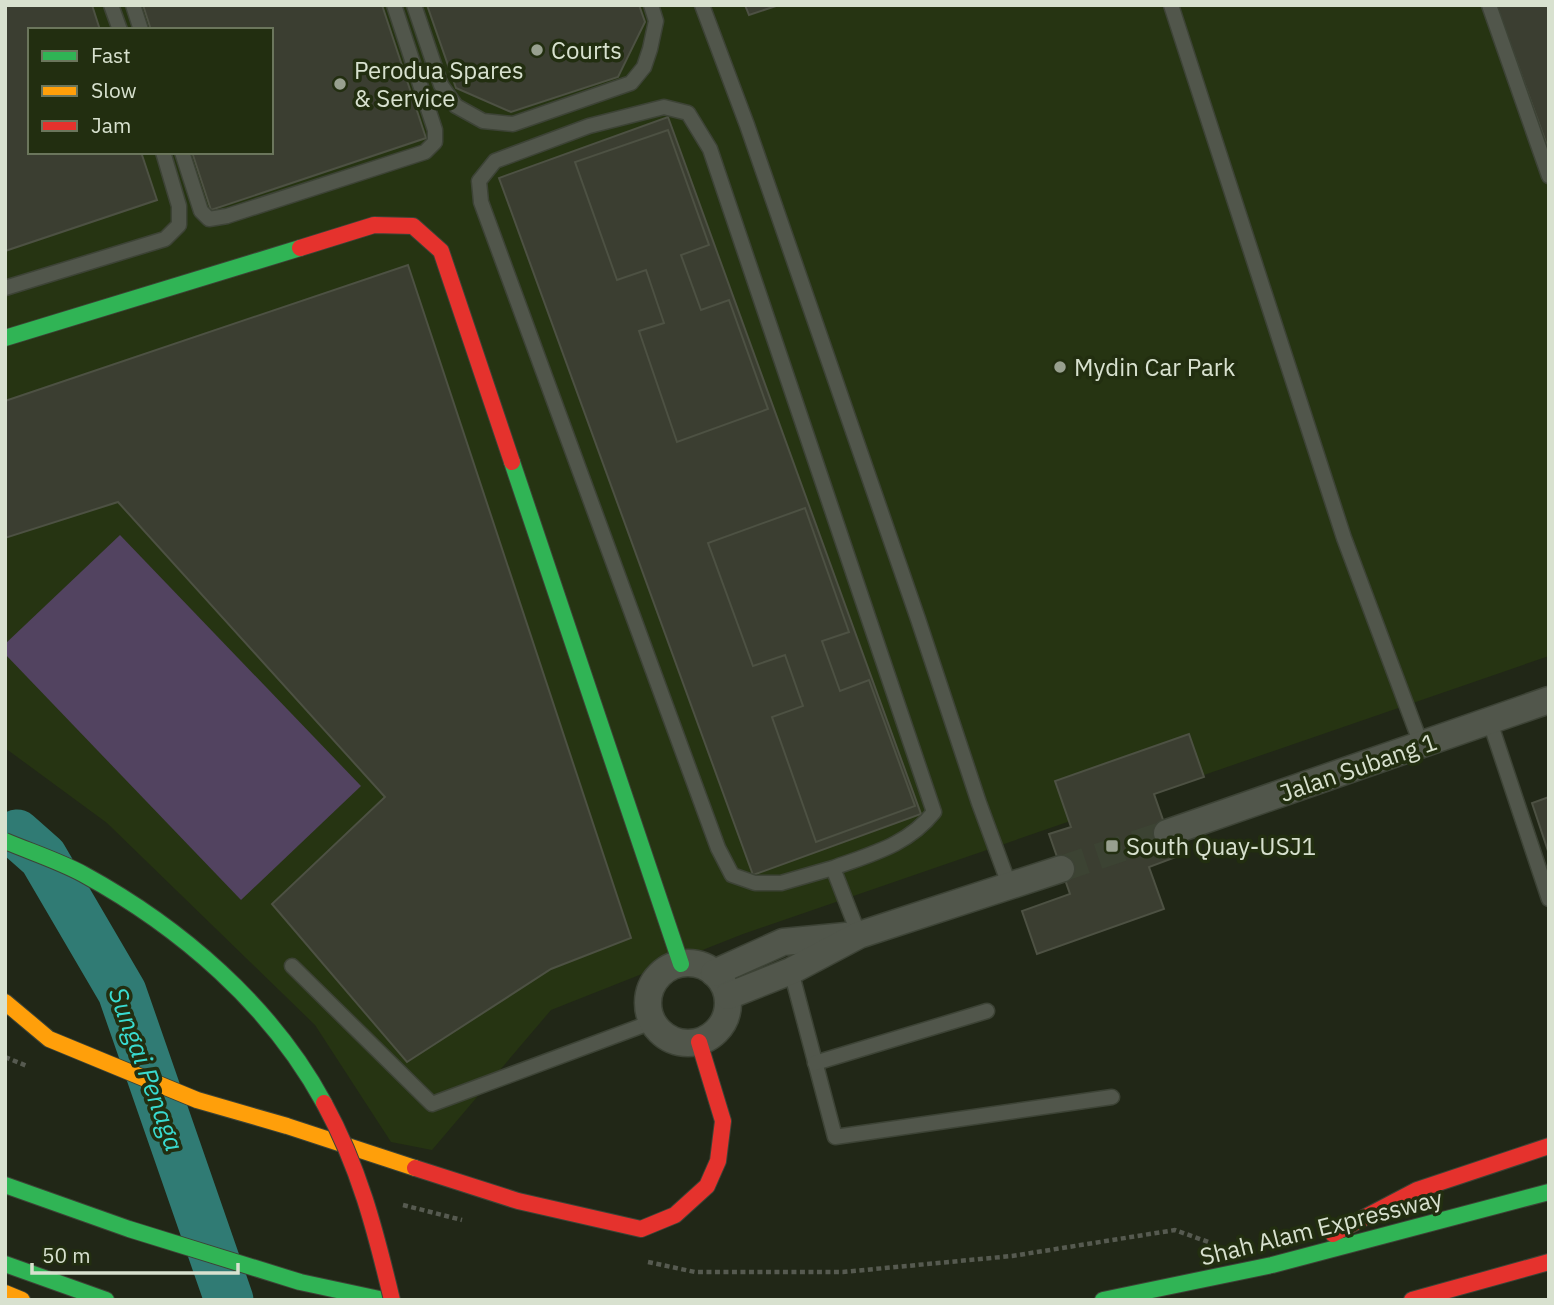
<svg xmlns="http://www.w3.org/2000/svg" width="1554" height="1305" font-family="'IBM Plex Sans',sans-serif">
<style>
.built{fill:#263412;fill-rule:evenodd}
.grass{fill:#524360}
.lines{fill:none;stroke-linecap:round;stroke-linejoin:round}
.river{stroke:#307b74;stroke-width:49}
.building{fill:#3b3e31;stroke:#4d5143;stroke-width:2}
.street-tunnel{stroke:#3c4333;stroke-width:26;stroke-dasharray:26 13;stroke-linecap:butt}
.lane-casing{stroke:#3d4336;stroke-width:17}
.street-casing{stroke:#3d4336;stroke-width:29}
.fast-casing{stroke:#3d4336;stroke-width:18}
.slow-casing{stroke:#3d4336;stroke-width:18}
.jam-casing{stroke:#3d4336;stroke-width:18}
.path{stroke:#565a50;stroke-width:4.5;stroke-dasharray:5 3.5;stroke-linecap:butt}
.lane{stroke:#51564b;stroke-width:14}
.street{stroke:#51564b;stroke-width:26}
.fast{stroke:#30b455;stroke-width:16}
.slow{stroke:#ff9f0a;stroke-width:16}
.jam{stroke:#e5322d;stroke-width:16}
.fast-bridge-casing{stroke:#3d4336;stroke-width:18;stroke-linecap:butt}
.jam-bridge-casing{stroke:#3d4336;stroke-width:18;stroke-linecap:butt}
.fast-bridge{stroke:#30b455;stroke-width:16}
.jam-bridge{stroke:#e5322d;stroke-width:16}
.poi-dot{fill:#98a08f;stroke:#222e10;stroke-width:2.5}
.labels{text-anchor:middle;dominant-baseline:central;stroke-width:7;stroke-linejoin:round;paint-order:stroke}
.poi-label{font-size:24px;fill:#d8e1cf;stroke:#222e10;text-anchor:start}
.street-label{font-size:24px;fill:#d8e1cf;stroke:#222e10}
.water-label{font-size:26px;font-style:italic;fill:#39dbd0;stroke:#222e10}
</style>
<rect width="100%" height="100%" fill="#212717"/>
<path class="built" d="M5,5H1549V656L743,934L551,1010L432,1150L391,1142L315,1025L107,823L5,748ZM30,30H271V152H30Z"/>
<path class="grass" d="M120,535L361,786L241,900L5,654V644Z"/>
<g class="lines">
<path class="river" d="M17,834L43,857L122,992L229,1300"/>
</g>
<g class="building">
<path d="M5,5H92L100,30H30V152H141L157,200L5,251Z"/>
<path d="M143,5H382L426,138L211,210L192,152H271V30H151Z"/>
<path d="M427,5H639L645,22L618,77L511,112L456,88Z"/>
<path d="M745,5H779L749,15Z"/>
<path d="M1496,5H1549V151Z"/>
<path d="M668,117L921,814L753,875L499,178Z"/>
<path d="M668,130L709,245L681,255L701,310L729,300L768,409L677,442L639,331L664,323L646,270L617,280L575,162Z"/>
<path d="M408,265L631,938L551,969L407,1062L272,904L385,797L118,502L5,538V401Z"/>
<path d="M805,508L849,632L822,641L840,691L869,680L915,806L816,842L772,717L803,706L785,655L753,666L708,543Z"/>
<path d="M1189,734L1204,777L1154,794L1176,857L1149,867L1164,909L1037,954L1022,911L1070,894L1049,834L1071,827L1055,781Z"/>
<path d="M1549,797V854L1532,803Z"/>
</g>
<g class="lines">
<path class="street-tunnel" d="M1061,869L1167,833"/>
<defs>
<g id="lane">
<path d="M111,5L120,30"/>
<path d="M133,5L141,30"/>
<path d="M414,5L441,85L456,106L483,121L513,124L631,83L644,67L650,49L656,21L651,5"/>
<path d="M702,5L747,125L918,619L979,803L1010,887"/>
<path d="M1171,5L1344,538L1421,744"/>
<path d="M1489,5L1549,176"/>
<path d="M182,152L201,211L209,219L227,216L425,152L435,142V130L394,5"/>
<path d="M5,288L165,239L179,225V206L163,152"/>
<path d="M1490,722L1549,899"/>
<path d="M833,868C871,854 908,845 934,812L710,149L688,113L664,107L589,126L495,161L479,181L481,202L718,848L732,875L755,883H781L833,868L859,935"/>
<path d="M292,966L432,1104L652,1022"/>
<path d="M791,971L835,1137L1112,1097"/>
<path d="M815,1063L987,1011"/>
</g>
<g id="street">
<path d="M1167,833L1549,700"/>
<circle cx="688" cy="1003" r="40"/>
<path d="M714,973L783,942L846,936"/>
<path d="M728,996L791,971L859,935L1061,869"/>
</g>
<g id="fast">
<path d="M5,338L300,248"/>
<path d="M512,462L681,964"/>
<path d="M5,1185L129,1229L300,1282L384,1300"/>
<path d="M5,1264L106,1300"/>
<path d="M1103,1300L1272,1265L1549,1192"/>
</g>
<g id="slow">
<path d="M5,1002L49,1039L197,1100L287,1126L415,1168"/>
<path d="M5,1293L22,1300"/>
</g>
<g id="jam">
<path d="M300,248L374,225L413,226L441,251L512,462"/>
<path d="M415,1168L518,1201L641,1229L675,1215L707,1186L718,1161L723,1121L699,1042"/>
<path d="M1333,1234L1417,1190L1549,1146"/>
<path d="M1412,1300L1549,1262"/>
</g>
</defs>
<use href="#lane" class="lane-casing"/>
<use href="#street" class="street-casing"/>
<use href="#fast" class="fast-casing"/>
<use href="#slow" class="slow-casing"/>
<use href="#jam" class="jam-casing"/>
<g class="path">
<path d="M5,1057L27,1066"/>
<path d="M403,1205L462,1220"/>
<path d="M648,1262L695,1272H843L1012,1256L1175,1230L1211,1243"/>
</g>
<use href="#lane" class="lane"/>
<use href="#street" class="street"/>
<use href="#fast" class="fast"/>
<use href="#slow" class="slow"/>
<use href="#jam" class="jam"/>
<defs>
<path id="fast-bridge" d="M5,841C31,852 59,861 83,874C180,927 271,1005 324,1103"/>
<path id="jam-bridge" d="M324,1103C359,1167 375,1229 392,1300"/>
</defs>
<use href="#fast-bridge" class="fast-bridge-casing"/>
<use href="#jam-bridge" class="jam-bridge-casing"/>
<use href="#fast-bridge" class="fast-bridge"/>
<use href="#jam-bridge" class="jam-bridge"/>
</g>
<g class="poi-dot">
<circle cx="537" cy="50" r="7"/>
<circle cx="340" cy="84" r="7"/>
<circle cx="1060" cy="367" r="7"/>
<rect x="1105" y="839" width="14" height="14" rx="3.5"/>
</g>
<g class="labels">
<g class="poi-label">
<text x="551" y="50">Courts</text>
<text x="354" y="70">Perodua Spares<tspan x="354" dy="28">&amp; Service</tspan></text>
<text x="1074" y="367">Mydin Car Park</text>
<text x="1126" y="846">South Quay-USJ1</text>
</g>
<g class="street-label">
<text transform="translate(1358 767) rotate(-19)">Jalan Subang 1</text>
<text transform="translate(1321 1227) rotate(-14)">Shah Alam Expressway</text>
</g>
<g class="water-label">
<text transform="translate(147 1069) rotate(70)">Sungai Penaga</text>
</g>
</g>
<rect width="1554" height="1305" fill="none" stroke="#d8e1cf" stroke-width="14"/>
<rect x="28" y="28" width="245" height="126" fill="#222e10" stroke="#6b765c" stroke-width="2"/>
<rect x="42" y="51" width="35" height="10" fill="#30b455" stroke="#6b765c" stroke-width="2"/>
<text x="91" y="63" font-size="21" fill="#d8e1cf">Fast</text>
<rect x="42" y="86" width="35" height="10" fill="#ff9f0a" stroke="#6b765c" stroke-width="2"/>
<text x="91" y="98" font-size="21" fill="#d8e1cf">Slow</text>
<rect x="42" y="121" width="35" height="10" fill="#e5322d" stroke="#6b765c" stroke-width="2"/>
<text x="91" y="133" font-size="21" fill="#d8e1cf">Jam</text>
<path d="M32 1263v10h206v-10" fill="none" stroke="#d8e1cf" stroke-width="3.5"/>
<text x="42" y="1263" font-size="21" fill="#d8e1cf" stroke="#222e10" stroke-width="5" paint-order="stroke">50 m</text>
</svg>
